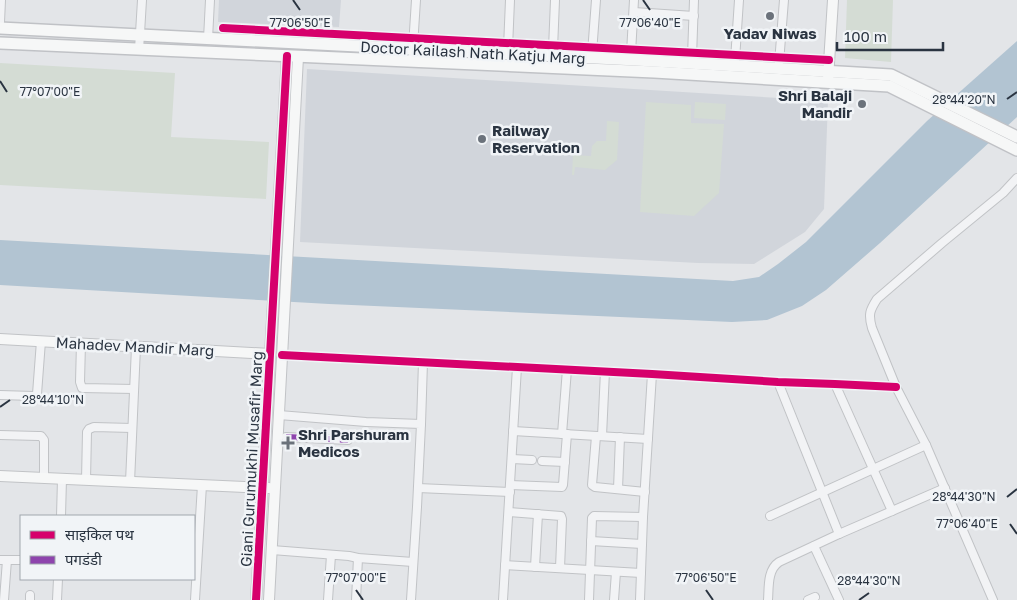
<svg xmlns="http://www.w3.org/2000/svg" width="1017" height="600" font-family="'Golos Text','Noto Sans Devanagari',sans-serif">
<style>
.built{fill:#d1d5db}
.green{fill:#d4dcd4}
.water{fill:#b2c4d2}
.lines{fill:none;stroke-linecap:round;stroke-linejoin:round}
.street-casing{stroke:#c1c3c6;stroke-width:10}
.secondary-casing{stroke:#c1c3c6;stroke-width:12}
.primary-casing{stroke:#c0c2c6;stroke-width:14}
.street{stroke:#f2f3f5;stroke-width:8}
.secondary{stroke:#f6f7f7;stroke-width:10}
.primary{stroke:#f6f7f7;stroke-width:11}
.quiet{stroke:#8e44ad;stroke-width:6;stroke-dasharray:12 6;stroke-linecap:butt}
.cycleway-casing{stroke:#f1f4f7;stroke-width:11}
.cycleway{stroke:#d6006c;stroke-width:8}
.ticks{fill:none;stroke:#2a3441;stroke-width:2}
.poi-dot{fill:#6b727b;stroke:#f1f4f7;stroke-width:2}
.labels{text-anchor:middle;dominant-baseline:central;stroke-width:5;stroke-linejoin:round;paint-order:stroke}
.poi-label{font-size:15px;font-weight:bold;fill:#2a3441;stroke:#f1f4f7;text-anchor:start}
.street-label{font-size:15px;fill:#2a3441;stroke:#f1f4f7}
.ticks-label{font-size:12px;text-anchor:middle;fill:#2a3441;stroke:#f1f4f7;stroke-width:5;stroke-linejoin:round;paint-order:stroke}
</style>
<rect width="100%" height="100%" fill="#e3e5e8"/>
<g class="built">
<path d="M219,0H341L339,27L218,22Z"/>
<path d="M307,69L828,101L824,209L805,232L754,264L698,263L300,242Z"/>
</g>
<g class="green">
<path d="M847,0H893L891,62L845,58Z"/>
<path d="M0,63L175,73L171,137L269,142L266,199L0,185Z"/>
<path d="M646,102L691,105V123L724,124L719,193L694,216L640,212Z"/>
<path d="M695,102L726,104L725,120L694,118Z"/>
<path d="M607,121L619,122L617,160L605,170L575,167L574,175H572L573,155L591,156L592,146L597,141H606Z"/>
</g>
<path class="water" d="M1017,41V117L880,243L826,290L802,306L767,320L732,322L329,304L0,285V240L733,281L759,277L778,264L806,242L927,121Z"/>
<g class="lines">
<defs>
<g id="street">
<path d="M634,12L694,16"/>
<path d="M0,22L1,0"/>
<path d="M223,28L829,60"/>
<path d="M208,39L210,0"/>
<path d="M508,48L510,0"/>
<path d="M553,49L555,0"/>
<path d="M139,50L142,0"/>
<path d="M592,53L596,0"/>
<path d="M631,53L634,0"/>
<path d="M692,57L694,0"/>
<path d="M735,60L739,0"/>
<path d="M412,62L416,0"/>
<path d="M779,63L784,0"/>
<path d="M81,343L80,382L82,388L134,389"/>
<path d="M282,355L652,374L778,382L835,384L896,387"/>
<path d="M778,382L839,534"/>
<path d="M835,384L892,511"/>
<path d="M0,395L34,396L37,394L41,341"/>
<path d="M279,415L366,422L421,424L417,507L411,600"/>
<path d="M421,424L423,362"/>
<path d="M513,431L648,439"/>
<path d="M562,434L567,369"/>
<path d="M0,435L38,436H41L44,440V478"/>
<path d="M596,436L592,485L595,487L645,492"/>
<path d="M602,436L605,371"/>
<path d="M286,437L348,440"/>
<path d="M512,459L532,460"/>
<path d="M542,461L565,462"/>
<path d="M86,480L87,432L89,429L94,427L132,428"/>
<path d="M130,482L136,347"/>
<path d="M510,485L562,487L563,485L567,434"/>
<path d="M418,488L510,492"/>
<path d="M618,489L620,437"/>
<path d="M509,512L561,516L562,519L560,568"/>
<path d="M61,516L62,479"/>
<path d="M770,516L926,445"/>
<path d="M591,541L642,544"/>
<path d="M814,546L839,600"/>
<path d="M272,550L349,556L358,558L413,562"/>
<path d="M0,560H21"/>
<path d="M505,565L641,573"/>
<path d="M535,567L538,514"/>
<path d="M4,600L7,560"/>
<path d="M30,600V595"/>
<path d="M57,600L58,579"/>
<path d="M195,600L202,485"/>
<path d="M328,600L331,555"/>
<path d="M356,600L358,558"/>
<path d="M503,600L517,367"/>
<path d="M589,600L592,518L594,516L643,517"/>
<path d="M614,600L616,572"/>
<path d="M640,600L643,517L652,374"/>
<path d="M768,600C769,588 767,570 779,562L839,534L945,488"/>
<path d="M808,600L815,597"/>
<path d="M993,600L926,445L896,387L872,328C868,314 870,310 877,299L942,243L1003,193L1017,178"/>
</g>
<g id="secondary">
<path d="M828,79L833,0"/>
<path d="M0,339L270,354"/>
<path d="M0,476L269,488"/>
<path d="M256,600L287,56"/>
<path d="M269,600L298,57"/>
</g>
<g id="primary">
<path d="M0,28L636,60L891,75L1017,137"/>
<path d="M0,43L654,72L889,86L1017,150"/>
</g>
</defs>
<use href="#street" class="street-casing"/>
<use href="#secondary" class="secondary-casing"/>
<use href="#primary" class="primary-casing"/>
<use href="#street" class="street"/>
<use href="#secondary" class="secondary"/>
<use href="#primary" class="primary"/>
<path class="quiet" d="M286,437L348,440"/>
<defs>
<g id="cycleway">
<path d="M223,28L829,60"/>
<path d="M282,355L652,374L778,382L835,384L896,387"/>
<path d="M256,600L287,56"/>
</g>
</defs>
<use href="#cycleway" class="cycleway-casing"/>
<use href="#cycleway" class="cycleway"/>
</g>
<path class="ticks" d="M293,0L300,10M643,0L650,10M0,81L7,92M1007,99L1017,92M0,407L10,400M1007,497L1017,489M1010,524L1017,534M356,590L363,600M706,590L713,600M859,600L869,593"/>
<g class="poi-dot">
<circle cx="770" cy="16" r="5"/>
<circle cx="862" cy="104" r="5"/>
<circle cx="482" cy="139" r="5"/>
<path d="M285.5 435.5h5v5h5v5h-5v5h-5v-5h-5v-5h5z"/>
</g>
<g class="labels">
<g class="poi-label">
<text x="770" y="33" text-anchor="middle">Yadav Niwas</text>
<text x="852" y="95" text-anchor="end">Shri Balaji<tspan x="852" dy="17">Mandir</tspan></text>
<text x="492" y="130">Railway<tspan x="492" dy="17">Reservation</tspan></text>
<text x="298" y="434">Shri Parshuram<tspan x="298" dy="17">Medicos</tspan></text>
</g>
<g class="street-label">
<text transform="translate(473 52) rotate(3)">Doctor Kailash Nath Katju Marg</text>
<text transform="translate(135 346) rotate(3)">Mahadev Mandir Marg</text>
<text transform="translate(251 459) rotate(-87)">Giani Gurumukhi Musafir Marg</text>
</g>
</g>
<g class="ticks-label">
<text x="300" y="27">77°06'50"E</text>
<text x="650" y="27">77°06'40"E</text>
<text x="50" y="96">77°07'00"E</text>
<text x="964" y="104">28°44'20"N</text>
<text x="53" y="404">28°44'10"N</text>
<text x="964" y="501">28°44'30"N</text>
<text x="967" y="528">77°06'40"E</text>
<text x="356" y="582">77°07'00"E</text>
<text x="706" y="582">77°06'50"E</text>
<text x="869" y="585">28°44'30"N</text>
</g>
<rect x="20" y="515" width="175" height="65" fill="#f1f4f7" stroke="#a1a7ae"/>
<rect x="30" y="531" width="25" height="8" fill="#d6006c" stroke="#a1a7ae"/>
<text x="65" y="540" font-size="15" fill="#2a3441">साइकिल पथ</text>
<rect x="30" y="556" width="25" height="8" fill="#8e44ad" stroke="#a1a7ae"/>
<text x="65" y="565" font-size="15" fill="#2a3441">पगडंडी</text>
<path d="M837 42v8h106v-8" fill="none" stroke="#2a3441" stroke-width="2.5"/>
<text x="844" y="42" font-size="15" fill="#2a3441" stroke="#f1f4f7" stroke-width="4" paint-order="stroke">100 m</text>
</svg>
